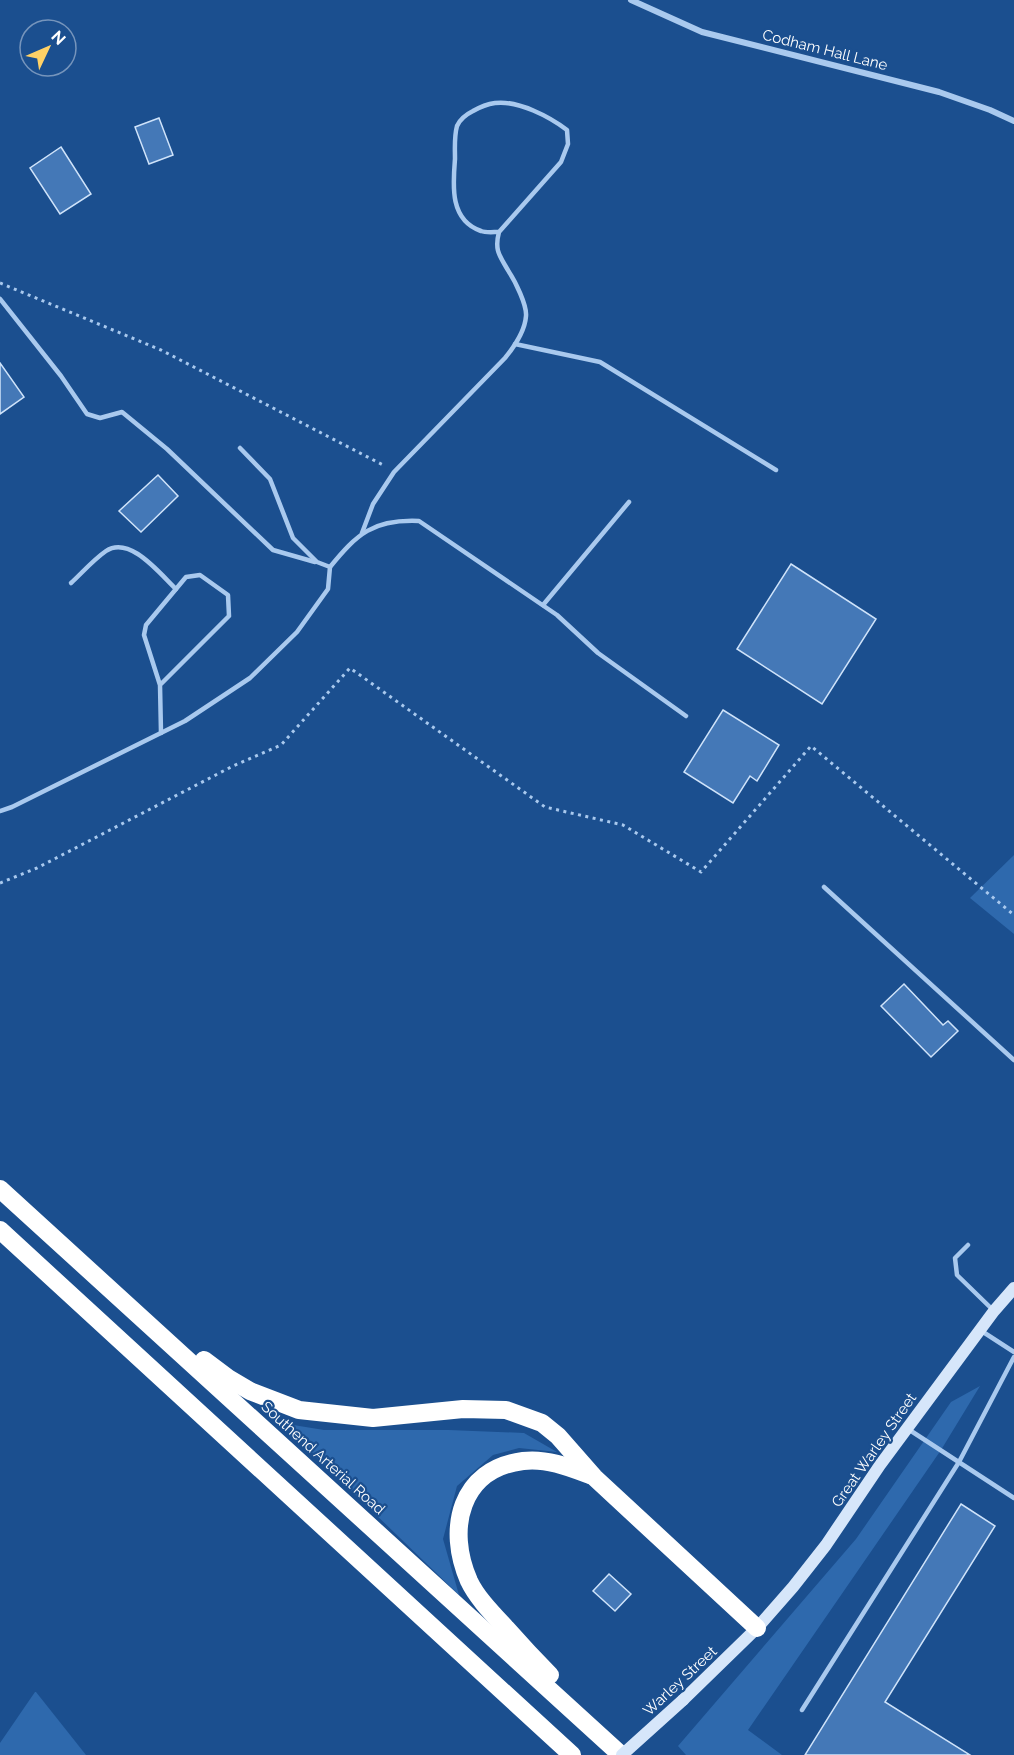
<svg xmlns="http://www.w3.org/2000/svg" width="1014" height="1755" font-family="Raleway,sans-serif">
<style>
.green{fill:#2e69ad}
.building{fill:#4478b7;stroke:#cfe3fa;stroke-width:1.5}
.lines{fill:none;stroke-linecap:round;stroke-linejoin:round}
.path{stroke:#a9c9ee;stroke-width:3;stroke-dasharray:3 4.5;stroke-linecap:butt}
.lane{stroke:#a9c9ee;stroke-width:4.5}
.street{stroke:#a9c9ee;stroke-width:6}
.secondary{stroke:#d6e6fa;stroke-width:12}
.highway{stroke:#fff;stroke-width:18}
.secondary-bridge{stroke:#d6e6fa;stroke-width:12}
.labels{text-anchor:middle;dominant-baseline:central;stroke-width:4.5;stroke-linejoin:round;paint-order:stroke}
.street-label{font-size:15px;fill:#fff;stroke:#1b4f8f}
</style>
<rect width="100%" height="100%" fill="#1b4f8f"/>
<g class="green">
<path d="M1014,855V934L970,898Z"/>
<path d="M980,1386L941,1450L748,1730L782,1755H686L678,1746L856,1539L951,1402Z"/>
<path d="M281,1423L324,1430H449L524,1433L557,1452L519,1448L493,1455L457,1486L443,1539L459,1595Z"/>
<path d="M35,1692H36L86,1755H0V1743Z"/>
</g>
<g class="building">
<path d="M159,118L173,155L149,164L135,127Z"/>
<path d="M61,147L91,194L60,214L30,168Z"/>
<path d="M0,363L24,397L0,414Z"/>
<path d="M158,475L178,496L141,532L119,511Z"/>
<path d="M791,564L876,619L822,704L737,649Z"/>
<path d="M723,710L779,745L757,781L750,776L733,803L684,772Z"/>
<path d="M904,984L943,1025L948,1021L958,1031L931,1057L881,1006Z"/>
<path d="M961,1504L995,1526L885,1702L970,1755H805Z"/>
<path d="M609,1574L631,1594L615,1611L593,1591Z"/>
</g>
<g class="lines">
<g class="path">
<path d="M0,283L161,350L385,466"/>
<path d="M0,883L37,868L233,766L281,745L350,668L545,807L623,825L701,872L811,746L1014,915"/>
</g>
<g class="lane">
<path d="M0,299L61,376L87,414L100,418L122,412L167,449L273,550L315,562"/>
<path d="M515,344L600,362L776,470"/>
<path d="M362,533L373,504L394,472L505,358C514,347 525,330 526,316C527,305 515,281 509,272C500,256 494,251 499,232L561,162L568,144L567,130C550,117 518,100 495,103C488,104 480,107 473,111C467,114 460,119 457,126C454,137 455,148 455,159C453,184 449,220 481,231C486,233 493,232 499,232"/>
<path d="M330,567C357,534 373,519 419,521L557,615L598,653L686,716"/>
<path d="M71,583C82,573 93,560 106,551C130,535 160,574 176,589"/>
<path d="M543,605L629,502"/>
<path d="M160,685L229,616L228,595L200,575L186,577L146,625L144,635L160,685L161,733"/>
<path d="M0,811L12,807L185,721L250,678L297,632L328,589L330,567L317,562L293,538L270,479L240,448"/>
<path d="M824,887L1014,1060"/>
<path d="M968,1245L955,1258L957,1275L994,1311"/>
<path d="M980,1330L1014,1352"/>
<path d="M908,1429L1014,1498"/>
<path d="M802,1710L959,1462L1014,1357"/>
</g>
<path class="street" d="M631,0L702,32L939,92L990,110L1014,121"/>
<path class="secondary" d="M683,1700L757,1628L793,1587L826,1545L880,1465L994,1311L1014,1288"/>
<g class="highway">
<path d="M0,1189L621,1755"/>
<path d="M0,1230L572,1755"/>
<path d="M204,1360L228,1378L250,1391L299,1410L373,1418L463,1409L506,1410L542,1423L558,1436L594,1477L757,1628"/>
<path d="M550,1675C535,1660 520,1644 506,1628C493,1614 477,1598 469,1581C446,1529 460,1469 523,1461C546,1458 569,1467 590,1475"/>
</g>
<path class="secondary-bridge" d="M622,1755L683,1700"/>
</g>
<g class="labels">
<g class="street-label">
<text transform="translate(825 50) rotate(14)">Codham Hall Lane</text>
<text transform="translate(874 1450) rotate(-55)">Great Warley Street</text>
<text transform="translate(323 1458) rotate(42)">Southend Arterial Road</text>
<text transform="translate(680 1681) rotate(-43)">Warley Street</text>
</g>
</g>
<g transform="translate(48 48) rotate(46)"><circle r="28" fill="#1b4f8f" stroke="#7695bc" stroke-width="1.5"/>
<path d="M0-4.5L10 22L0 15L-10 22Z" fill="#ffd166"/>
<text y="-9" font-size="16" font-weight="bold" text-anchor="middle" fill="#ffffff">N</text>
</g>
</svg>
